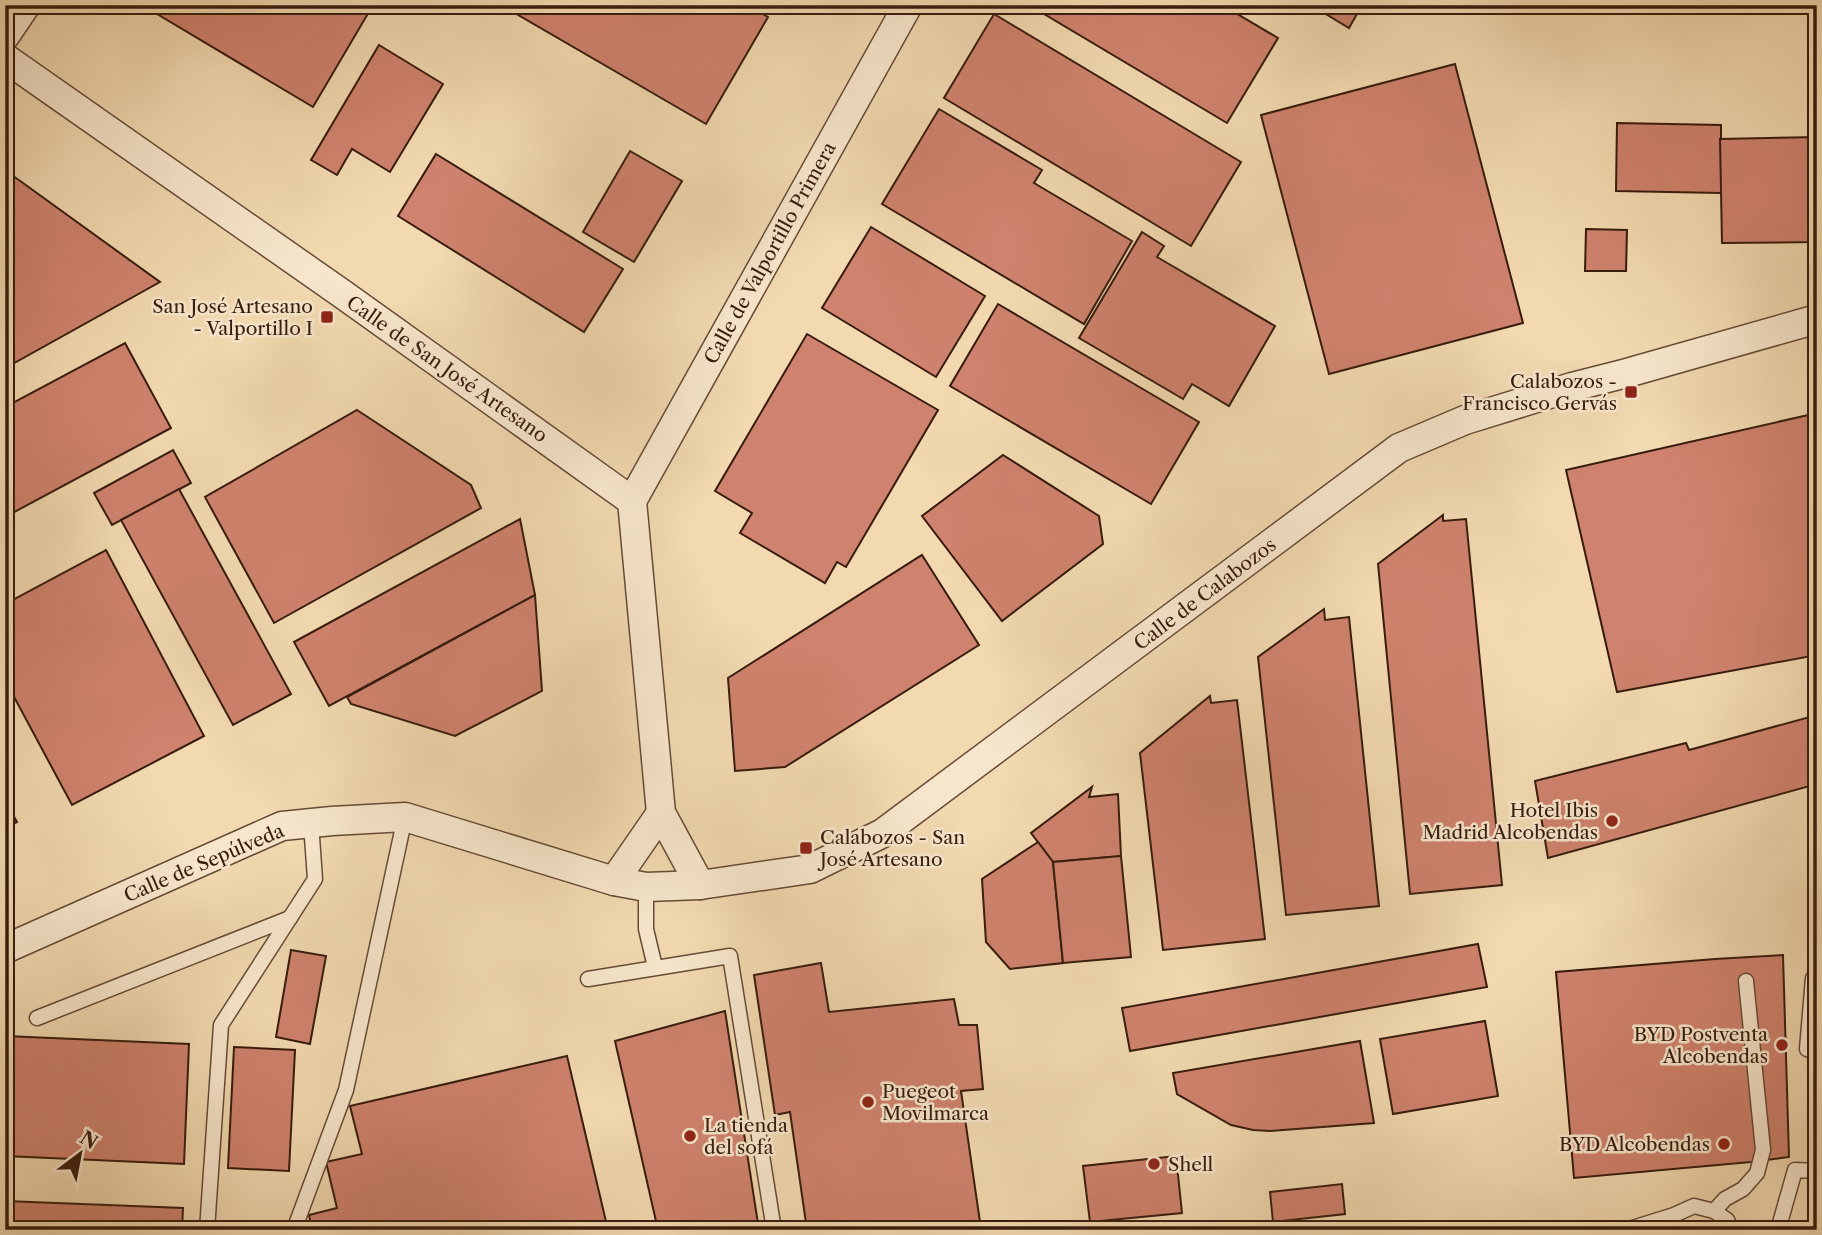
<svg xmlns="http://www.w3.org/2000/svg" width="1822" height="1235" font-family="'Libre Caslon Text',serif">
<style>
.building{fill:#cf826d;stroke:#371c0e;stroke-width:2}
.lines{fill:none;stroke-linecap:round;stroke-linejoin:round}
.service-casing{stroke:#664b36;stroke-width:17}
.minor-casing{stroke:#664b36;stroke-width:31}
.service{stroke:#f7e6cc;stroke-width:14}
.minor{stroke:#f7e6cc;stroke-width:28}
.poi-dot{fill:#8f2418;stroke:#f7e6cc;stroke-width:2.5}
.labels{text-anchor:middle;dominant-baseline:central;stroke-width:5;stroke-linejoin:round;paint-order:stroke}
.street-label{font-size:19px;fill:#371c0e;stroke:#f7e6cc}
.poi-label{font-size:19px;fill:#371c0e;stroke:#f7e6cc;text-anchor:end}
</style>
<rect width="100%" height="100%" fill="#f2d9b0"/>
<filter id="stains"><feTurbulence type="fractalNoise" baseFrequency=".00286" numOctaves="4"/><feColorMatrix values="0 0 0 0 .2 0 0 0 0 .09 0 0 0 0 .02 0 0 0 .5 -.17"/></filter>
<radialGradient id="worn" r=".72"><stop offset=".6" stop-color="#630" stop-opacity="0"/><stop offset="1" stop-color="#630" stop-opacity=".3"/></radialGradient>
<g class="building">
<path d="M142,5H373L313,107Z"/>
<path d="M501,5H747L768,17L706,124Z"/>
<path d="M1029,5H1222L1278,38L1227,123Z"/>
<path d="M1311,5H1362L1349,28Z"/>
<path d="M994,14L1241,162L1191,246L944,98Z"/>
<path d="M379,45L443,84L390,172L352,149L337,175L311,160Z"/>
<path d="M1455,64L1523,323L1329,374L1261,115Z"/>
<path d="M939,109L1042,170L1034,183L1132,241L1084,324L882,204Z"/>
<path d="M1617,123L1721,125V193L1616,191Z"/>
<path d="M1817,137V242L1722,243L1720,139Z"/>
<path d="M630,151L682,181L634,262L583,232Z"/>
<path d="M436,154L623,269L584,332L398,216Z"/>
<path d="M5,170L160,282L7,367L5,365Z"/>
<path d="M871,227L985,296L936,377L822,308Z"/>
<path d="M1586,229L1627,230L1626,271H1585Z"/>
<path d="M1142,232L1164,246L1157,257L1275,326L1229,406L1192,384L1183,399L1079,338Z"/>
<path d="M998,304L1199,422L1151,504L950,386Z"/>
<path d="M807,334L938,410L846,567L837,562L825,583L740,533L752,513L715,491Z"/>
<path d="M125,343L171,428L5,517V407Z"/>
<path d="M357,410L471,485L481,508L274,623L205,497Z"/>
<path d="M1817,413V655L1617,692L1566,470Z"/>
<path d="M173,450L191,483L112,525L94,493Z"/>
<path d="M1003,455L1099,516L1103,544L1002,621L922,516Z"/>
<path d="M179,489L291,694L233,725L121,520Z"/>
<path d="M1443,515V521L1466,519L1502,885L1410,894L1378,564Z"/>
<path d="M520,519L535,595L329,706L294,642Z"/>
<path d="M106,550L204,736L72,805L5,680V604Z"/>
<path d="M922,555L979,645L785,767L735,771L728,678Z"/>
<path d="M535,595L542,691L455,736L351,704L347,697Z"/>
<path d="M1324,609L1325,620L1349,617L1379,906L1286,915L1258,657Z"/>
<path d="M1210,696L1211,703L1237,700L1265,939L1163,950L1140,753Z"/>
<path d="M1817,715V784L1548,858L1535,781L1686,743L1689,750Z"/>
<path d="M1092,787L1089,797L1118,794L1121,856L1053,862L1031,833Z"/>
<path d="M5,800L17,822L5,828Z"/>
<path d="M1038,842L1053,862L1063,963L1010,969L986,942L982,879Z"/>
<path d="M1121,856L1131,957L1063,963L1053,862Z"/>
<path d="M1478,944L1487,987L1130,1051L1122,1008Z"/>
<path d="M291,950L326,956L310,1044L276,1037Z"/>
<path d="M1783,955L1789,1157L1751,1162L1574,1178L1556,972L1715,959Z"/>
<path d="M821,963L829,1012L954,999L959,1025H977L983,1089L961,1091L981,1229L979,1230H807L790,1112L775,1115L754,975Z"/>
<path d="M725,1011L759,1230H658L615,1041Z"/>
<path d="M1485,1021L1498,1096L1393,1114L1380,1039Z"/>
<path d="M5,1036L189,1044L184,1164L5,1156Z"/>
<path d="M1360,1041L1374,1123L1270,1131L1253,1130L1231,1125L1177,1094L1173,1073Z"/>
<path d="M234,1047L295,1050L289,1171L228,1168Z"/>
<path d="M567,1056L608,1230H312L309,1215L337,1208L326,1162L362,1154L350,1106Z"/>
<path d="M1176,1156L1182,1213L1090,1222L1083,1166Z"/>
<path d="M1342,1184L1345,1214L1273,1222L1270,1192Z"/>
<path d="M5,1201L183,1208L182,1230H5Z"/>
</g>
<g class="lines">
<defs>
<g id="service">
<path d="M646,887V929L655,967"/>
<path d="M1813,978L1807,1049L1817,1052"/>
<path d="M588,979L730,956L774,1230"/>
<path d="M37,1018L290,918"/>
<path d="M1714,1211L1725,1199L1743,1189L1757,1173L1763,1150L1746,981"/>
<path d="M207,1230L221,1025L315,879L311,823"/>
<path d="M294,1230L346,1090L405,817"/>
<path d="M1626,1230L1674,1215L1694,1206L1714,1211L1727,1220L1732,1230"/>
<path d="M1778,1230L1795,1170L1817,1171"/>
</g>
<g id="minor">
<path d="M5,36L26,5"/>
<path d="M5,58L341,293L632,501L661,813L700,885"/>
<path d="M632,501L908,5"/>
<path d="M614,881L661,813"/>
<path d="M5,949L282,826L332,821L405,817L614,881L646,887L700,885L810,869L883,833L1399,448L1465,420L1572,387L1627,373L1817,319"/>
</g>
</defs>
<use href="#service" class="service-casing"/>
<use href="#minor" class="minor-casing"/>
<use href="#service" class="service"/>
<use href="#minor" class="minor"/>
</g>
<g class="poi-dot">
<rect x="320" y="310" width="14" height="14" rx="3.5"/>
<rect x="1624" y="385" width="14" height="14" rx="3.5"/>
<circle cx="1612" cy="821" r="7"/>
<rect x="799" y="841" width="14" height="14" rx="3.5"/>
<circle cx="1782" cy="1045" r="7"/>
<circle cx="868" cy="1102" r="7"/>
<circle cx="690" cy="1136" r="7"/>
<circle cx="1724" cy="1144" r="7"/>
<circle cx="1154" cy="1164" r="7"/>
</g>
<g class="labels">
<g class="street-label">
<text transform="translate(770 253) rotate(-61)">Calle de Valportillo Primera</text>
<text transform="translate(447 369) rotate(35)">Calle de San José Artesano</text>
<text transform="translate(1205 594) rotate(-37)">Calle de Calabozos</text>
<text transform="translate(204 863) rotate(-23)">Calle de Sepúlveda</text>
</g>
<g class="poi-label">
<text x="313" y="306">San José Artesano<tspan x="313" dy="22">- Valportillo I</tspan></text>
<text x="1617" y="381">Calabozos -<tspan x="1617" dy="22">Francisco Gervás</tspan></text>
<text x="1598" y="810">Hotel Ibis<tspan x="1598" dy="22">Madrid Alcobendas</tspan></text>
<text x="820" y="837" text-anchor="start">Calabozos - San<tspan x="820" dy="22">José Artesano</tspan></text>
<text x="1768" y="1034">BYD Postventa<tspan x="1768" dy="22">Alcobendas</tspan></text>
<text x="882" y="1091" text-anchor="start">Puegeot<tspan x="882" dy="22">Movilmarca</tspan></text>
<text x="704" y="1125" text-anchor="start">La tienda<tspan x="704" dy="22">del sofá</tspan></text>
<text x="1710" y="1144">BYD Alcobendas</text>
<text x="1168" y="1164" text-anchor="start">Shell</text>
</g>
</g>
<rect width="1822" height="1235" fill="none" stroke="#f2d9b0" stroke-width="28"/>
<rect x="7" y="7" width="1808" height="1221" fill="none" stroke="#371c0e" stroke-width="3.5"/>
<rect x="14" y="14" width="1794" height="1207" fill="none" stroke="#371c0e" stroke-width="2"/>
<g transform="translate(80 1154) rotate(32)" stroke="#f7e6cc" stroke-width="5" paint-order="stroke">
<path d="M0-5L12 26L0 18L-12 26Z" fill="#371c0e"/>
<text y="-10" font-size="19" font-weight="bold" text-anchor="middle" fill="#371c0e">N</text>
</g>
<rect width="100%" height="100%" filter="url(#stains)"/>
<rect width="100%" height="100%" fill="url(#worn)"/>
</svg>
